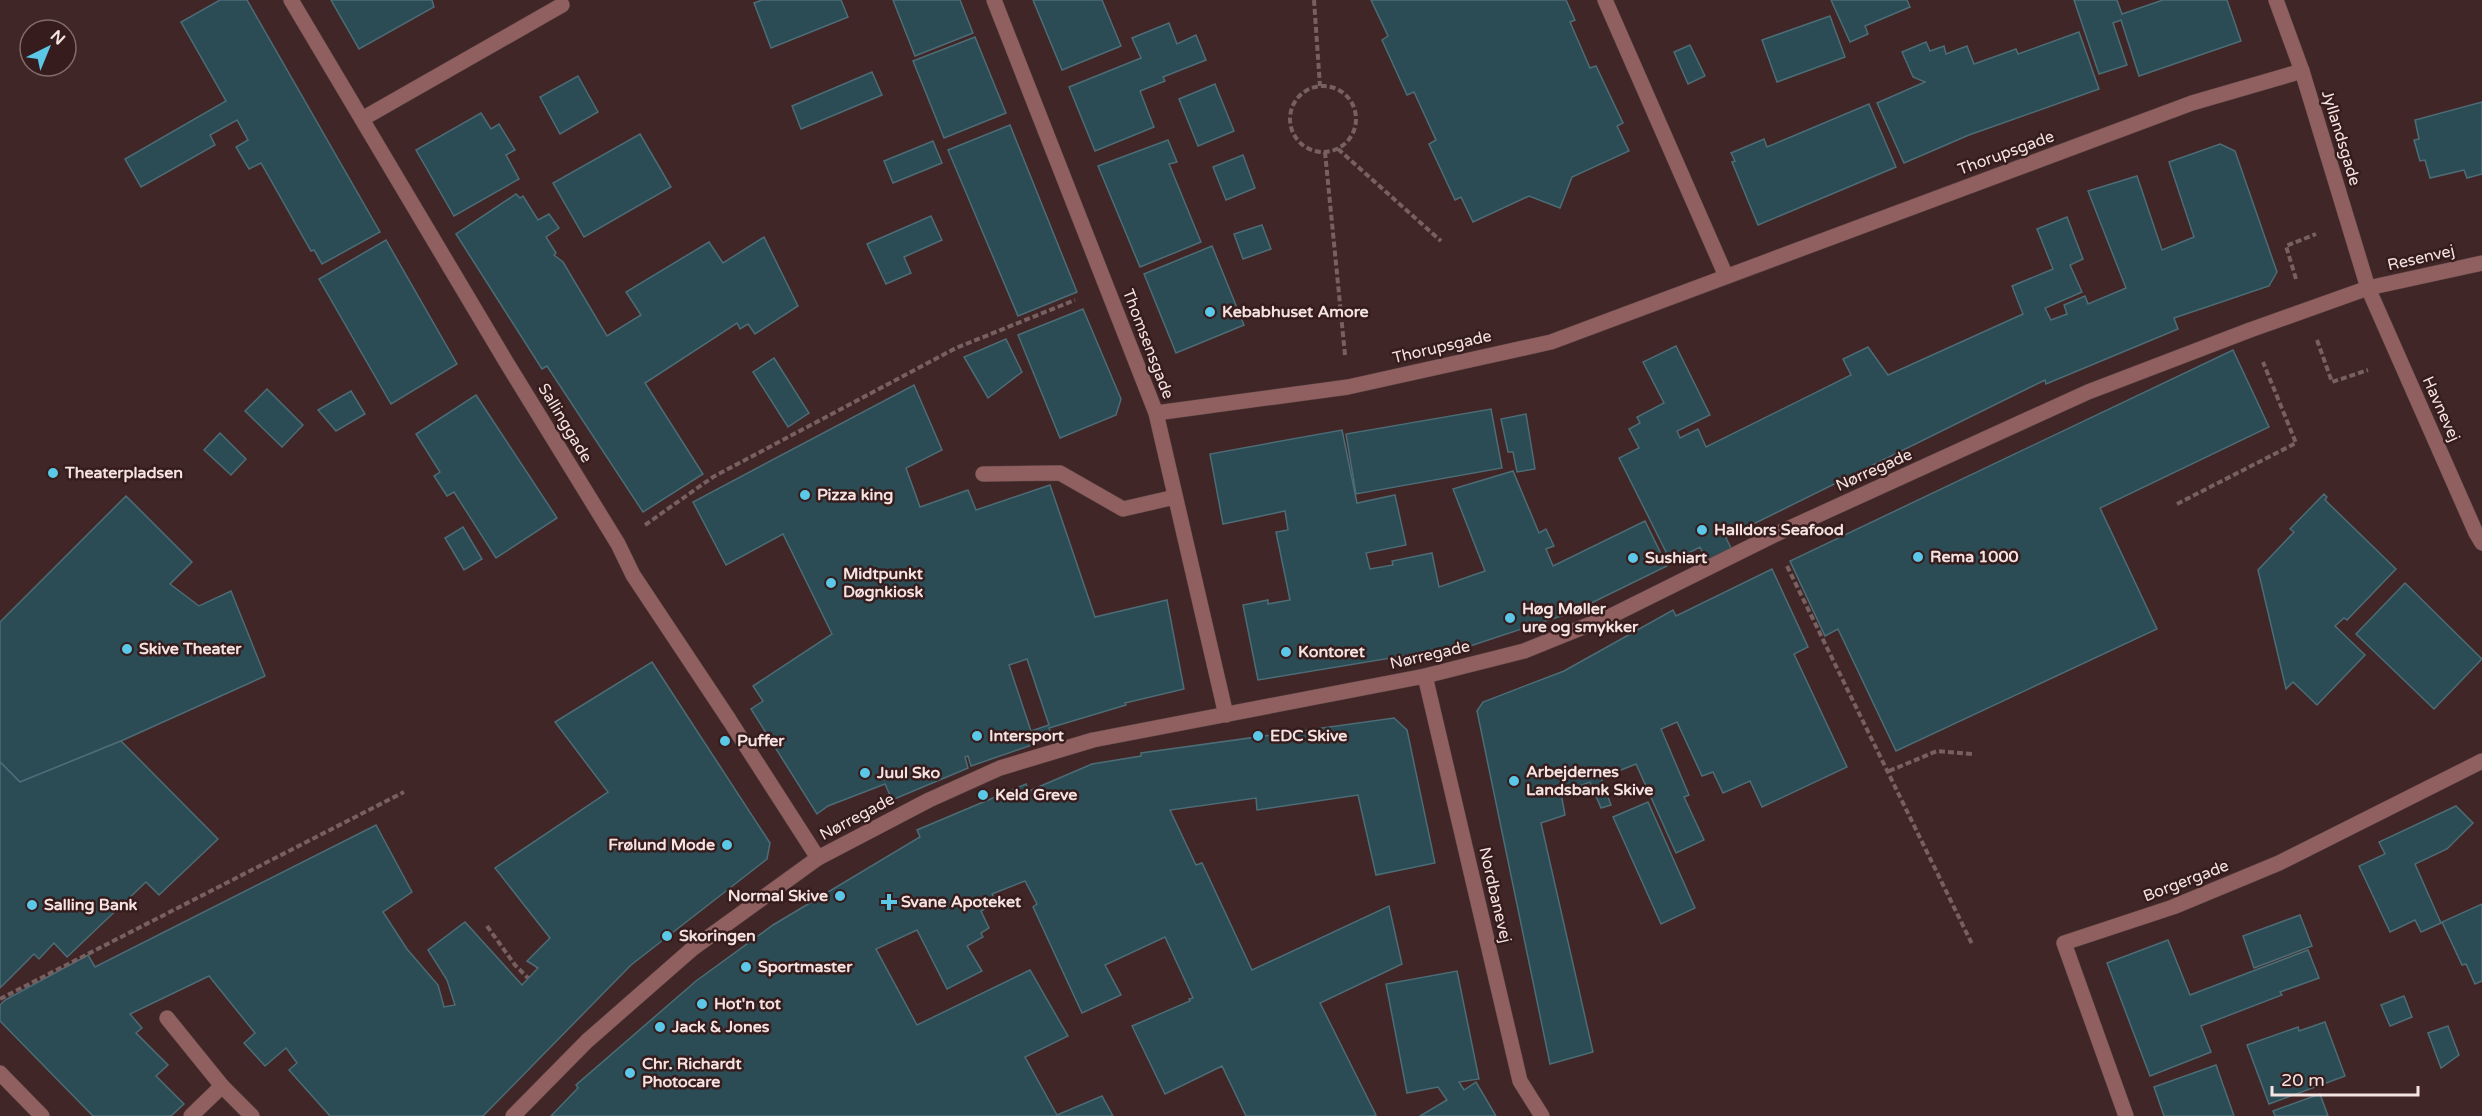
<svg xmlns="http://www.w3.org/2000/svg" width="2482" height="1116" font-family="'Varela Round',sans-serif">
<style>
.building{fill:#2c4c55;stroke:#4c6c76;stroke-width:1.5;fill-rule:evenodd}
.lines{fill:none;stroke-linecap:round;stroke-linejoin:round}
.service-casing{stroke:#5d4444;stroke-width:16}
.pedestrian-casing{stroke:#5d4444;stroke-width:16}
.minor-casing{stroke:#5d4444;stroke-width:16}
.path{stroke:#786060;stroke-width:4;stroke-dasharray:6 3;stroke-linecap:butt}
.service{stroke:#8f605f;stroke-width:15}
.pedestrian{stroke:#8f605f;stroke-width:15}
.minor{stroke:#8f605f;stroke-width:15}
.poi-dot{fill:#5ac8e6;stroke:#361c1c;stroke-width:2}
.labels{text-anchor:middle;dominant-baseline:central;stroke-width:5;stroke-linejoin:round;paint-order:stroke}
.street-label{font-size:16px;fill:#f5e3e2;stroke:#361c1c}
.poi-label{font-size:16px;font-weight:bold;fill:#f5e3e2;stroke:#361c1c;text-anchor:start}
</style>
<rect width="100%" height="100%" fill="#402626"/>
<g class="building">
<path d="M220,0H247L380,232L322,264L314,250L311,251L261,163L249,169L236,147L248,140L237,120L210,135L215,145L141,187L125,159L226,101L181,22Z"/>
<path d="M331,0H432L434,7L359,49Z"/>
<path d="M762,0H841L848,17L771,48L754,3Z"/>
<path d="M893,0H960L973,33L915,56Z"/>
<path d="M1033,0H1102L1121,46L1062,70Z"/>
<path d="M1371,0H1566L1575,20L1570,22L1590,68L1596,66L1623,123L1617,126L1629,151L1572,177L1560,208L1529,196L1473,222L1461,197L1455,200L1429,144L1436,140L1414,92L1407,95L1382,40L1388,36Z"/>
<path d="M1831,0H1907L1910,7L1865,26L1868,34L1850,42Z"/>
<path d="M2074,0H2117L2122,14L2163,0H2227L2241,41L2139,76L2121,20L2113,23L2127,65L2099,74Z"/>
<path d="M1830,16L1845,57L1777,82L1762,40Z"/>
<path d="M1169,23L1177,44L1196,35L1206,60L1163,77L1165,81L1140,91L1154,127L1095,151L1069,87L1141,58L1132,38Z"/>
<path d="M2079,32L2099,89L1969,135L1904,163L1877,103L1925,82L1913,77L1902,52L1926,42L1930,51L1944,46L1946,54L1967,46L1974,64L2016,49L2018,54Z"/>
<path d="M975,37L1006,113L944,138L913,61Z"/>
<path d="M1690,45L1705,76L1688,84L1674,52Z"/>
<path d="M872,72L882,95L801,129L792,106Z"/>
<path d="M578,76L598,112L560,134L540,97Z"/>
<path d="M1215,84L1234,131L1198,146L1179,99Z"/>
<path d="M2482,102V174L2467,178L2464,170L2430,178L2425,160L2420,161L2414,140L2419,139L2415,120Z"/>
<path d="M1869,104L1896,167L1758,225L1732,162L1735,161L1731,153L1764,139L1767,147Z"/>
<path d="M481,113L491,129L499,124L515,150L506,155L519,179L454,216L416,150Z"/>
<path d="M1010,125L1077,292L1018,316L948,150Z"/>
<path d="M640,134L671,187L584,237L553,183Z"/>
<path d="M1168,140L1177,162L1169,164L1201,242L1140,267L1098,166Z"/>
<path d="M933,141L942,163L893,183L884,161Z"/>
<path d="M2220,144L2235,151L2277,272L2269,286L2174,318L2178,329L2046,384L2045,380L1727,537L1725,536L1732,550L1707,562L1700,547L1671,562L1619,458L1639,448L1629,429L1640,423L1637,417L1664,403L1643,362L1676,346L1710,415L1677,431L1680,438L1698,429L1706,447L1851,375L1843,359L1868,347L1888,375L2023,314L2012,286L2053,269L2037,229L2067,217L2083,259L2070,265L2082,292L2045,308L2051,320L2067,314L2064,305L2085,296L2088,304L2126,288L2088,191L2137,176L2162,250L2194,237L2169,162Z"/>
<path d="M1243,155L1255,188L1226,200L1213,167Z"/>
<path d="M516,194L520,198L523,196L538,220L549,214L559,228L546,237L556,253L554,255L563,262L607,336L641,315L626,292L709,242L723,263L764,237L798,306L755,334L748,324L740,329L737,323L645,383L703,474L643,512L547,366L542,369L456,234Z"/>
<path d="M931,216L942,240L904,257L911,273L886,284L867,244Z"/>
<path d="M1262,225L1271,249L1243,259L1234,234Z"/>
<path d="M386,240L457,364L391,404L319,279Z"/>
<path d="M1212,246L1244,325L1176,353L1144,274Z"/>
<path d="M1083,309L1121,399L1116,415L1060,438L1018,335Z"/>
<path d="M1006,339L1022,372L988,398L964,357Z"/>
<path d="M2233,350L2269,427L2100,508L2157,629L1896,751L1838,629L1825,636L1790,561Z"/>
<path d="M774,358L809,413L788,427L753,372Z"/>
<path d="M914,385L942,450L906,468L920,507L968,490L976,510L1050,485L1095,617L1167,600L1184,689L1125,703L1126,705L1049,728L1052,738L971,766L968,756L965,757L968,768L892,800L885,784L828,806L817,814L751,709L763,701L753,686L832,634L783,534L726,565L693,502ZM1027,659L1049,725L1031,731L1009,665Z"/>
<path d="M267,389L303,425L282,447L245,411Z"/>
<path d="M351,391L365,414L336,431L318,410Z"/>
<path d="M476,395L557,518L496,558L454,492L447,496L434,476L440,472L416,434Z"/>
<path d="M1491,409L1502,468L1356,494L1346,434Z"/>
<path d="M1526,414L1535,469L1517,472L1513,452H1508L1501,419Z"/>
<path d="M1342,430L1357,503L1395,495L1406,545L1366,553L1370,569L1393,565L1392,561L1432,553L1439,587L1485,571L1453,489L1513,471L1539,533L1546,529L1554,546L1546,549L1553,566L1645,521L1667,566L1573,612L1452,652L1451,648L1258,680L1243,605L1268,600V604L1290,600L1276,532L1288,530L1285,511L1223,524L1210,454Z"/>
<path d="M220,433L246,459L231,475L204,450Z"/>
<path d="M2324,494L2327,497L2325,500L2396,569L2347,620L2344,618L2335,626L2365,655L2317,705L2293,682L2286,689L2258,570L2294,532L2290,529Z"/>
<path d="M126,496L192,562L170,584L199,606L231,591L265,676L121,741L20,782L0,762V622Z"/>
<path d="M463,527L482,559L464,570L445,538Z"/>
<path d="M1772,569L1808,647L1794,654L1847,767L1762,807L1750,781L1723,793L1713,772L1702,776L1677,722L1661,729L1689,795L1684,797L1704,840L1676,853L1636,764L1601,778L1611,805L1601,808L1590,782L1561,793L1565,815L1541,823L1593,1052L1550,1064L1477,711L1483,702L1564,671L1673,610L1676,616Z"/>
<path d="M2405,583L2482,659L2434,709L2356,634Z"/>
<path d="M652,662L770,843L767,859L631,965L483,1116H330L289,1070L297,1063L286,1048L265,1066L244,1043L255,1033L209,976L130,1014L142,1028L136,1033L168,1065L156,1076L184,1104L171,1116H93L0,1021V1005L5,1000L88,955L95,967L376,825L412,892L383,912L407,949L438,985L444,1007L455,1005L447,980L428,950L465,922L522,985L538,968L527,961L550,938L495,868L608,792L555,722Z"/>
<path d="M1394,718L1407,730L1435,863L1376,875L1358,795L1257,810L1256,798L1170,810L1196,865L1202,863L1252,970L1389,906L1402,964L1320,1003L1376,1115L1373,1116H1246L1222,1066L1165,1094L1132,1026L1190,1001L1189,999L1193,998L1165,937L1105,965L1121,995L1082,1013L1033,907L1037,904L1025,881L992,894L997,903L981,911L989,928L981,933L983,937L967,946L982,971L947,989L917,930L876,949L917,1025L1030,970L1068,1036L1025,1057L1057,1115L1102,1096L1113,1116H551L578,1088L576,1085L696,981L773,925L920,837L917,830L1026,784L1029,791L1092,764L1141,756V753Z"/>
<path d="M121,741L218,839L159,895L146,882L67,957L54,943L39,959L34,954L0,988V762L20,782Z"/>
<path d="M1648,802L1695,908L1661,924L1613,817Z"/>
<path d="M2456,806L2473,823L2447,849L2415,864L2441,923L2421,932L2415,920L2390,932L2359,866L2385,854L2379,842Z"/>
<path d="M2482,904V981L2475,984L2466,964L2462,965L2442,922Z"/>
<path d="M2300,915L2312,946L2254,968L2243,936Z"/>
<path d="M2168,940L2190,995L2308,950L2319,978L2280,992L2282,995L2201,1026L2211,1052L2150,1076L2107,963Z"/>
<path d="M1457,971L1479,1079L1459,1082L1464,1090L1476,1082L1496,1116H1420L1447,1100L1438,1087L1407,1093L1386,984Z"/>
<path d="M2404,996L2412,1017L2390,1026L2381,1005Z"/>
<path d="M2325,1022L2345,1076L2269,1104L2247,1045L2298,1027L2299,1031Z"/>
<path d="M2448,1026L2459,1055L2441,1068L2428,1033Z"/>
<path d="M2216,1065L2234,1116H2164L2154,1087Z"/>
<path d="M2320,1094L2328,1116H2275L2273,1111Z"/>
</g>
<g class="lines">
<defs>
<g id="service">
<path d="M362,119L562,5"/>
<path d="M983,474L1060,473L1123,509L1175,497"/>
<path d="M167,1018L222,1086L252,1116"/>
<path d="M191,1116L222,1086"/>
</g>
<g id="pedestrian">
<path d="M728,718L818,858"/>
<path d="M0,1073L42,1116"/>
<path d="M513,1116L587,1041L692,949L818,858L929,800L1000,768L1093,740L1425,676L1524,651L1613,615L1772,536L2088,392L2250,330L2368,288"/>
</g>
<g id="minor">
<path d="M291,0L505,360L618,544L633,575L728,718"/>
<path d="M994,0L1156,413L1226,715"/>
<path d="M1605,0L1726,276"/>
<path d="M2276,0L2302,71L2368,288L2476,533L2482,543"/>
<path d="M2368,288L2482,263"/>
<path d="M1156,413L1348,387L1551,342L2192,103L2302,71"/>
<path d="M1425,676L1520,1081L1542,1116"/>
<path d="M2126,1116L2064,943L2173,907L2279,863L2482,761"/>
</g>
</defs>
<use href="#service" class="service-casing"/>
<use href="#pedestrian" class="pedestrian-casing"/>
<use href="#minor" class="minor-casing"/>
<g class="path">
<path d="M1314,0L1320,86"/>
<circle cx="1323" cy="119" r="33"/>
<path d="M1338,149L1441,241"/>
<path d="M1325,152L1345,355"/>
<path d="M2296,279L2286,246L2316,234"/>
<path d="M2317,340L2332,382L2368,370"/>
<path d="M2177,504L2296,443L2263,362"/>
<path d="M645,525L713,477L956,348L1075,300"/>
<path d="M1787,566L1972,944"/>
<path d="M1889,771L1937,751L1973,754"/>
<path d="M487,926L515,965L528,978"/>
<path d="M0,999L404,792"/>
</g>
<use href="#service" class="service"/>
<use href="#pedestrian" class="pedestrian"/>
<use href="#minor" class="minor"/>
</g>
<g class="poi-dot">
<circle cx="1210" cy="312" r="6"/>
<circle cx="53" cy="473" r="6"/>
<circle cx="805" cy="495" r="6"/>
<circle cx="1702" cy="530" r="6"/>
<circle cx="1918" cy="557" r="6"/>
<circle cx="1633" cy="558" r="6"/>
<circle cx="831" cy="583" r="6"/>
<circle cx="1510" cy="618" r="6"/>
<circle cx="127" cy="649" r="6"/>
<circle cx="1286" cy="652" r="6"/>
<circle cx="977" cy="736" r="6"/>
<circle cx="1258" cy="736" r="6"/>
<circle cx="725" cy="741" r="6"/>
<circle cx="865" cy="773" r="6"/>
<circle cx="1514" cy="781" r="6"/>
<circle cx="983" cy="795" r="6"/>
<circle cx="727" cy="845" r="6"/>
<circle cx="840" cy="896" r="6"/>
<path d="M886 893h6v6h6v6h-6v6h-6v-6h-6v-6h6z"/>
<circle cx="32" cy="905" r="6"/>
<circle cx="667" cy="936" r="6"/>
<circle cx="746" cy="967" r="6"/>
<circle cx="702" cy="1004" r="6"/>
<circle cx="660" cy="1027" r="6"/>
<circle cx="630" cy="1073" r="6"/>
</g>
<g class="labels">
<g class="street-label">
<text transform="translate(2341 138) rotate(73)">Jyllandsgade</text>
<text transform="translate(2006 153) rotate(-20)">Thorupsgade</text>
<text transform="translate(2421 258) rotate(-13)">Resenvej</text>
<text transform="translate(1148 344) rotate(69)">Thomsensgade</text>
<text transform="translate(1442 347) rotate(-13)">Thorupsgade</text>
<text transform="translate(2441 409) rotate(66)">Havnevej</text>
<text transform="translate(565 423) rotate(59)">Sallinggade</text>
<text transform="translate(1874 470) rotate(-24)">Nørregade</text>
<text transform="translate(1430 655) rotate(-13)">Nørregade</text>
<text transform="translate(857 817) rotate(-28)">Nørregade</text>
<text transform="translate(2186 881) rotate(-21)">Borgergade</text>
<text transform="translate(1495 895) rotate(77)">Nordbanevej</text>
</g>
<g class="poi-label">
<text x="1222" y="312">Kebabhuset Amore</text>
<text x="65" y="473">Theaterpladsen</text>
<text x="817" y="495">Pizza king</text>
<text x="1714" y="530">Halldors Seafood</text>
<text x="1930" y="557">Rema 1000</text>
<text x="1645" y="558">Sushiart</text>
<text x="843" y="574">Midtpunkt<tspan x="843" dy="18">Døgnkiosk</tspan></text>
<text x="1522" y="609">Høg Møller<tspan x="1522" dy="18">ure og smykker</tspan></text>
<text x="139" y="649">Skive Theater</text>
<text x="1298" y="652">Kontoret</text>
<text x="989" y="736">Intersport</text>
<text x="1270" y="736">EDC Skive</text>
<text x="737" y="741">Puffer</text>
<text x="1526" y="772">Arbejdernes<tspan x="1526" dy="18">Landsbank Skive</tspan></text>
<text x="877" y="773">Juul Sko</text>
<text x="995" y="795">Keld Greve</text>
<text x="715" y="845" text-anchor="end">Frølund Mode</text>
<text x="828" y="896" text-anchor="end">Normal Skive</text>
<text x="901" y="902">Svane Apoteket</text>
<text x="44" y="905">Salling Bank</text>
<text x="679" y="936">Skoringen</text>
<text x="758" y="967">Sportmaster</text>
<text x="714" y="1004">Hot'n tot</text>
<text x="672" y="1027">Jack &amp; Jones</text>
<text x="642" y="1064">Chr. Richardt<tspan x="642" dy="18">Photocare</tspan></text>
</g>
</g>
<g transform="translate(48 48) rotate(43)"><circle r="28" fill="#361c1c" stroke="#826c6b" stroke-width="1.5"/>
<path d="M0-4.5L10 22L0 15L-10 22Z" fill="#5ac8e6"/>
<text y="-9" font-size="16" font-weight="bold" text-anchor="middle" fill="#f5e3e2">N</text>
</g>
<path d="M2272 1086v9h146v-9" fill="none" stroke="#f5e3e2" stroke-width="3"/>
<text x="2281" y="1086" font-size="18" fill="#f5e3e2" stroke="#361c1c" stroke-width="4.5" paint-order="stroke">20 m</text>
</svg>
